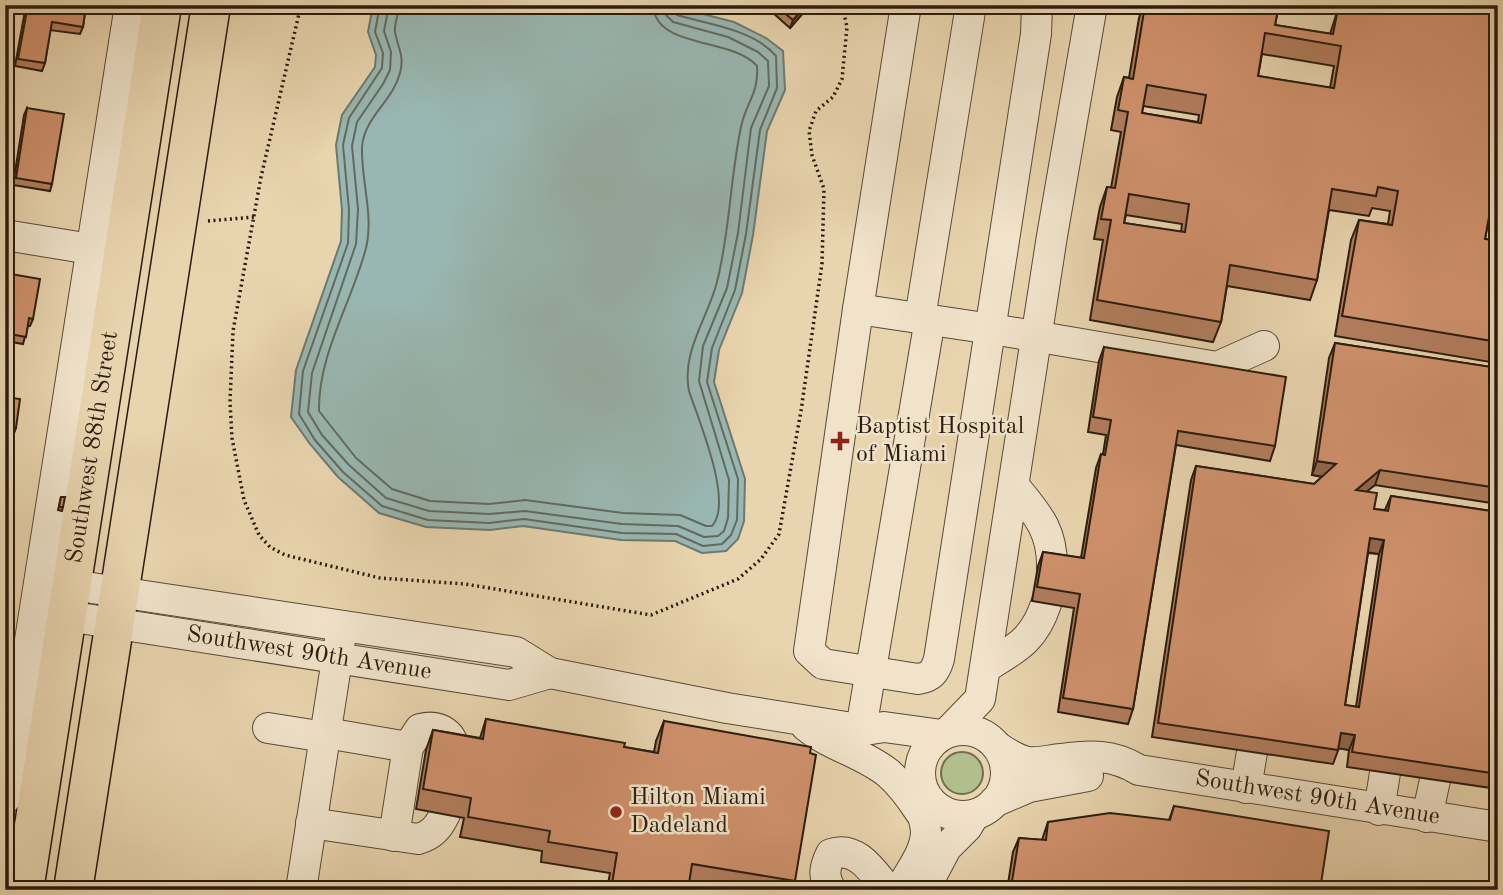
<svg xmlns="http://www.w3.org/2000/svg" width="1503" height="895" font-family="'Old Standard TT',serif">
<style>
.green{fill:#b2be8e;stroke:#6e6d4e;stroke-width:2}
.water{fill:#99b7b2;stroke:#6d7970;stroke-width:2}
.lines{fill:none;stroke-linecap:round;stroke-linejoin:round}
.shore{stroke:#626a60;stroke-width:2}
.minor-casing{stroke:#5a4a36;stroke-width:32}
.major-casing{stroke:#2a1c0e;stroke-width:41}
.path{stroke:#2a1c0e;stroke-width:3.5;stroke-dasharray:2 3.5;stroke-linecap:butt}
.minor{stroke:#f0e3ca;stroke-width:30}
.major{stroke:#e8d4ae;stroke-width:38}
.wall{fill:#b27d5d;stroke:#2a1c0e;stroke-width:2;fill-rule:evenodd}
.shaded-wall{fill:#91664c;stroke:#2a1c0e;stroke-width:2}
.building{fill:#cf916c;stroke:#2a1c0e;stroke-width:2;fill-rule:evenodd}
.poi-dot{fill:#8f2418;stroke:#f0e3ca;stroke-width:2.5}
.labels{text-anchor:middle;dominant-baseline:central;stroke-width:5;stroke-linejoin:round;paint-order:stroke}
.poi-label{font-size:24px;fill:#2a1c0e;stroke:#f0e3ca;text-anchor:start}
.street-label{font-size:24px;fill:#2a1c0e;stroke:#f0e3ca}
</style>
<rect width="100%" height="100%" fill="#e8d4ae"/>
<filter id="stains"><feTurbulence type="fractalNoise" baseFrequency=".00286" numOctaves="4"/><feColorMatrix values="0 0 0 0 .2 0 0 0 0 .09 0 0 0 0 .02 0 0 0 .5 -.17"/></filter>
<radialGradient id="worn" r=".72"><stop offset=".6" stop-color="#630" stop-opacity="0"/><stop offset="1" stop-color="#630" stop-opacity=".3"/></radialGradient>
<circle class="green" cx="962" cy="773" r="21"/>
<path class="water" d="M373,5H668L734,22L766,38L783,51L785,90L767,131L753,235L742,293L719,350L714,382L745,479L744,521L738,539L726,551L702,553L675,541L621,540L523,526L490,530L426,527L379,513L338,477L310,444L291,417L296,370L341,241L342,210L336,145L342,115L375,67L376,55L368,32Z"/>
<g class="lines">
<g class="shore">
<path d="M380,5L375,32L383,53L382,68L349,118L343,145L349,210L348,243L303,371L299,414L315,440L343,472L382,506L428,520L489,523L524,519L622,533L676,534L703,546L722,544L731,535L737,520L738,479L707,382L712,348L735,290L746,234L760,130L777,88L776,56C753,29 709,25 677,15L673,5"/>
<path d="M389,5L384,31L391,52L390,70L383,84L357,122L352,146L358,209L356,244L312,373L308,412L322,435L349,465L386,498L429,511L489,514L525,511L622,524L678,526L704,537L718,536L724,531L728,518L729,480L699,381L703,346L727,288L738,233L751,128L769,86L768,61L758,52L728,37L673,22L666,15L664,5"/>
<path d="M399,5C399,14 394,23 395,31C397,47 405,55 400,73C393,101 364,117 362,147C361,181 374,215 366,248C352,302 318,354 319,411L356,458L392,489L430,501L489,504L525,500L623,513L680,515L706,526H712C734,502 698,419 689,391C681,352 708,318 717,282C730,231 730,179 741,127C746,102 759,94 757,66C732,37 655,49 653,5"/>
</g>
<defs>
<g id="minor">
<path d="M906,5L858,309L809,651L823,664L918,679C931,677 935,672 939,659L1036,34L1037,5"/>
<path d="M5,235L109,252"/>
<path d="M858,309L998,330L1217,367L1264,346"/>
<path d="M920,318L971,5"/>
<path d="M1014,486C1037,514 1053,530 1052,569"/>
<path d="M72,585L516,652L550,673L727,708L865,730L884,727L942,735"/>
<path id="s1" d="M67,616L509,685L550,673"/>
<path d="M986,667C1017,648 1034,640 1046,604"/>
<path d="M806,726C830,746 863,753 888,773C901,784 911,798 920,812"/>
<path d="M268,728L325,737"/>
<path d="M861,729L930,319"/>
<circle cx="963" cy="773" r="43"/>
<path d="M949,731L980,699L1052,236L1092,5"/>
<path d="M326,733L408,747L420,729C440,724 455,734 454,755"/>
<path id="s2" d="M999,748C1008,754 1017,760 1028,762C1039,763 1050,760 1061,759C1090,755 1113,754 1139,770L1498,827"/>
<path d="M1246,788L1252,752"/>
<path d="M5,799L130,5"/>
<path d="M994,802L1029,787L1088,776"/>
<path d="M1379,810L1385,773"/>
<path d="M1427,817L1435,780"/>
<path d="M311,823L418,839C432,835 438,828 445,814"/>
<path d="M394,836L408,747"/>
<path d="M301,890L340,640"/>
<path d="M831,890C823,876 824,868 831,854C857,845 873,872 888,890"/>
<path d="M900,890C909,872 925,854 926,833C926,819 918,809 921,795"/>
<path d="M924,890L946,848L967,827L974,815"/>
</g>
<g id="major">
<path id="s3" d="M24,890L162,5"/>
<path d="M73,890L211,5"/>
</g>
</defs>
<use href="#minor" class="minor-casing"/>
<use href="#major" class="major-casing"/>
<g class="path">
<path d="M301,5L261,177L233,331L230,402L232,438L244,500L259,535L270,547L285,555L380,578L465,584L651,615L738,579L761,559L779,534L801,411L822,264L824,189L812,155L809,131L816,111L833,97L842,79L847,27L842,5"/>
<path d="M208,221L254,217"/>
</g>
<use href="#minor" class="minor"/>
<use href="#major" class="major"/>
</g>
<g class="wall">
<path d="M26,5H86L83,27L80,34L50,30L45,63L42,71L15,66Z"/>
<path d="M764,5H810L790,28Z"/>
<path d="M1143,5H1192L1221,10L1222,5H1279L1275,25L1330,34L1338,9L1342,10L1343,5H1498V223L1488,222L1485,239L1498,241V358L1496,363L1335,336L1351,240L1359,220L1388,224L1390,211L1372,208L1369,216L1329,210L1317,280L1310,300L1227,286L1221,322L1213,342L1090,320L1103,240L1094,239L1100,207L1107,187L1111,188L1121,132L1111,130L1117,97L1124,77L1129,78L1139,18ZM1262,54L1334,66L1330,88L1258,76ZM1143,106L1199,115L1198,122L1142,113ZM1126,215L1182,224L1181,232L1124,223Z"/>
<path d="M27,108L52,184L50,191L13,185L24,115Z"/>
<path d="M5,273L33,319L30,326H28L23,344L5,341Z"/>
<path d="M1335,343L1498,368V504L1375,485L1367,491L1374,509L1385,510L1391,496L1498,512V789L1347,767L1349,750L1339,748L1333,764L1152,737L1191,480L1196,466L1314,484L1322,477L1312,475L1329,358ZM1368,553L1379,554L1356,707L1345,705Z"/>
<path d="M1104,347L1275,446L1270,461L1176,445L1133,709L1128,724L1058,712L1074,608L1032,601L1038,566L1043,552L1081,558L1096,468L1101,454H1103L1106,435L1088,432L1099,361Z"/>
<path d="M5,397L16,428L13,436L6,435Z"/>
<path d="M61,497L63,507L62,511L58,510Z"/>
<path d="M486,719L624,747L654,752L656,741L664,721L795,881L792,890H721L689,884L688,890H607L610,873L541,862L542,851L460,837L464,818L416,809L426,750L433,730L480,738Z"/>
<path d="M1174,806L1320,890H1007L1013,852L1019,838L1042,840L1048,822L1169,820Z"/>
</g>
<g class="shaded-wall">
<path d="M806,5H810L790,28L793,20Z"/>
<path d="M1317,461L1336,464L1331,478L1312,475Z"/>
<path d="M1380,470L1375,485L1351,504L1356,490Z"/>
<path d="M1370,538L1384,540L1379,554L1365,552Z"/>
<path d="M1341,733L1355,735L1349,750L1336,748Z"/>
</g>
<g class="building">
<path d="M28,5H86L83,27L52,22L45,63L18,59Z"/>
<path d="M775,5H806L793,20Z"/>
<path d="M1145,5H1192L1225,11V5H1279L1275,25L1333,34L1338,9L1346,11L1347,5H1498V202L1492,201L1485,239L1498,241V342L1342,316L1359,220L1392,225L1398,191L1378,187L1376,196L1332,189L1317,280L1230,265L1221,322L1097,300L1111,220L1101,219L1107,187L1115,188L1128,112L1118,110L1124,77L1133,79ZM1265,33L1341,46L1334,88L1258,76ZM1147,85L1206,95L1201,123L1142,113ZM1129,194L1189,204L1185,232L1124,223Z"/>
<path d="M27,108L64,114L52,184L16,178Z"/>
<path d="M5,273L40,279L33,319L29,318L26,337L5,333Z"/>
<path d="M1335,343L1498,368V488L1380,470L1356,490L1377,493L1374,509L1388,511L1391,496L1498,512V774L1352,752L1355,735L1341,733L1338,750L1158,723L1196,466L1314,484L1336,464L1317,461ZM1370,538L1384,540L1359,707L1345,705Z"/>
<path d="M1104,347L1286,377L1275,446L1178,431L1133,709L1063,698L1080,594L1037,587L1043,552L1084,558L1101,454L1105,455L1111,420L1093,417Z"/>
<path d="M5,397L20,399L16,428L7,427L5,441Z"/>
<path d="M5,452L10,453L6,477H5Z"/>
<path d="M61,497H65L63,507H59Z"/>
<path d="M486,719L625,743L624,747L658,753L664,721L811,747L810,753L816,755L795,881L692,864L688,890H611L617,853L548,842L550,831L468,817L471,798L423,789L433,730L483,739Z"/>
<path d="M1174,806L1329,831L1320,890H1017L1018,883L1012,881L1019,838L1046,840L1048,822L1110,813L1170,820Z"/>
</g>
<g class="poi-dot">
<path d="M836.5 430.5h7v7h7v7h-7v7h-7v-7h-7v-7h7z"/>
<circle cx="616" cy="812" r="7"/>
</g>
<g class="labels">
<g class="poi-label">
<text x="856" y="427">Baptist Hospital<tspan x="856" dy="28">of Miami</tspan></text>
<text x="630" y="798">Hilton Miami<tspan x="630" dy="28">Dadeland</tspan></text>
</g>
<g class="street-label">
<text stroke="none"><textPath href="#s3" startOffset="448">Southwest 88th Street</textPath></text>
<text stroke="none"><textPath href="#s1" startOffset="245">Southwest 90th Avenue</textPath></text>
<text stroke="none"><textPath href="#s2" startOffset="327">Southwest 90th Avenue</textPath></text>
</g>
</g>
<rect width="1503" height="895" fill="none" stroke="#e8d4ae" stroke-width="28"/>
<rect x="7" y="7" width="1489" height="881" fill="none" stroke="#2a1c0e" stroke-width="3.5"/>
<rect x="14" y="14" width="1475" height="867" fill="none" stroke="#2a1c0e" stroke-width="2"/>
<rect width="100%" height="100%" filter="url(#stains)"/>
<rect width="100%" height="100%" fill="url(#worn)"/>
</svg>
